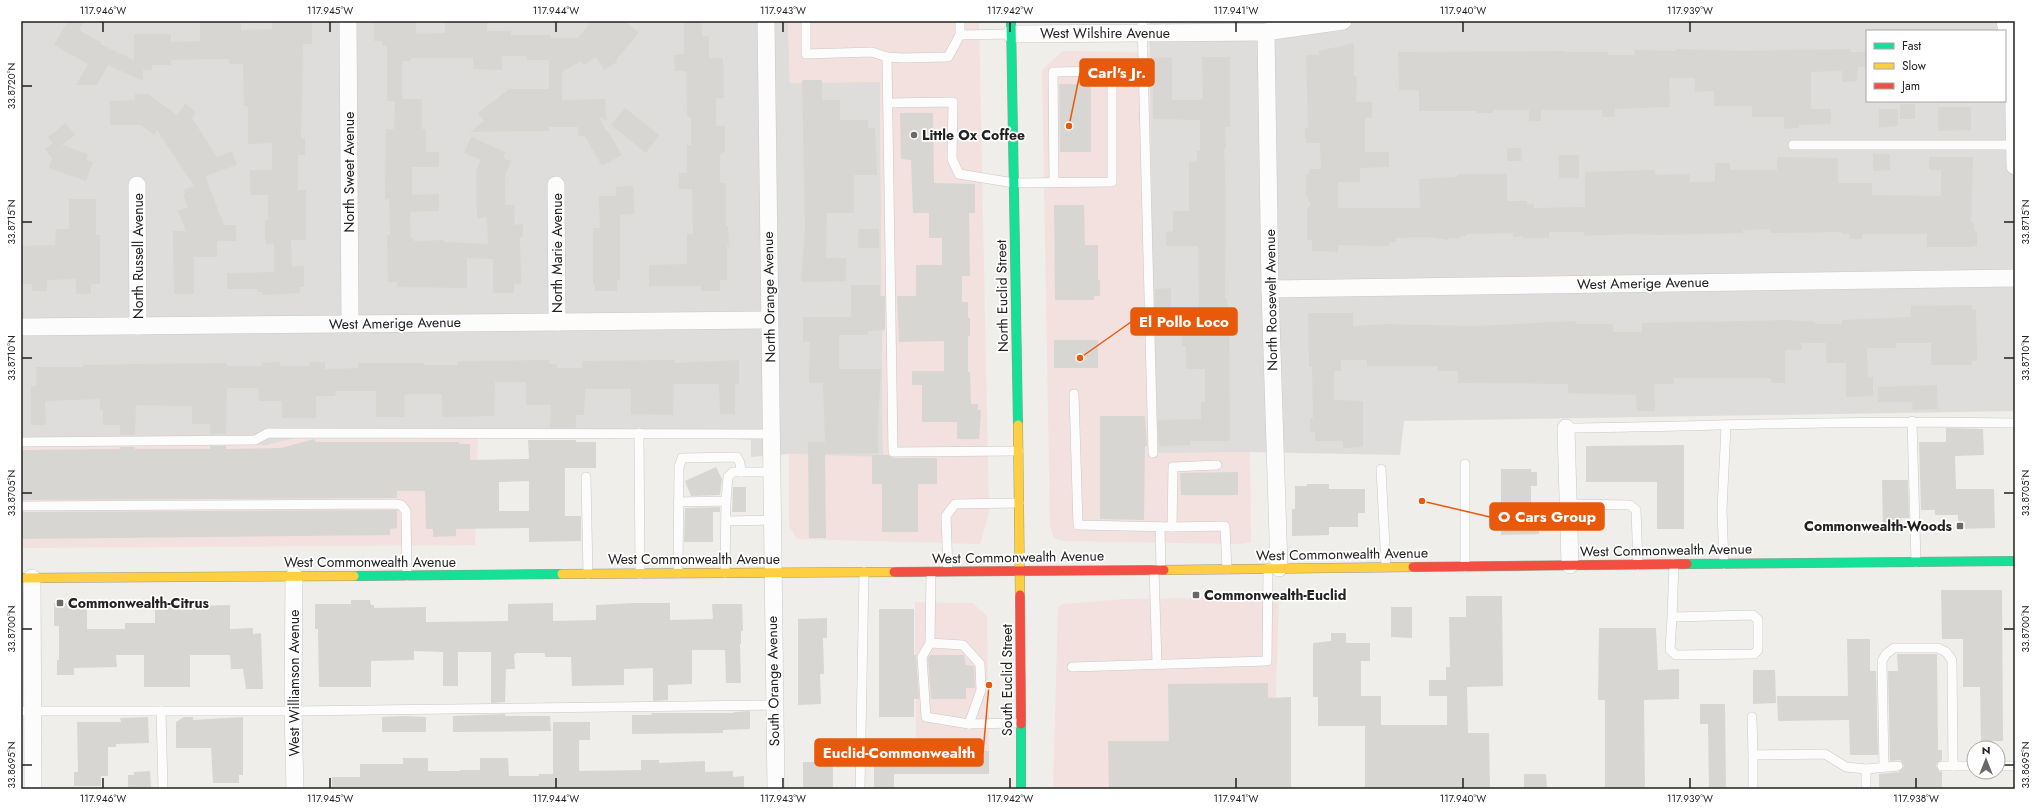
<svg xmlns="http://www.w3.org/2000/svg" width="2036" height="810" font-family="Jost,sans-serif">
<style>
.residential{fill:#dedddb;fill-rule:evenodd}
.commercial{fill:#f2e1de}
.building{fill:#d8d6d2;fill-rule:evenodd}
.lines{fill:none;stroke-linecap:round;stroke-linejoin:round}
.lane-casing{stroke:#c8c8c6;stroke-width:10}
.street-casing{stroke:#c8c8c6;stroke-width:18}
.fast-casing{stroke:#989a80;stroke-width:10}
.slow-casing{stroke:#989a80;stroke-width:10}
.jam-casing{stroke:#989a80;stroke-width:10}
.lane{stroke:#fdfcfc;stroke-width:9}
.street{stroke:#fdfcfc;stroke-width:17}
.fast{stroke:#16e098;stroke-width:9}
.slow{stroke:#ffcf43;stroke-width:9}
.jam{stroke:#f24e42;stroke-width:9}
.ticks{fill:none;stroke:#212121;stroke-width:1.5}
.poi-dot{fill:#696967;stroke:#fff;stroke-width:1.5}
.labels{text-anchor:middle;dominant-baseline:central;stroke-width:3.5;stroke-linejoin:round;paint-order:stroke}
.street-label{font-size:14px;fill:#212121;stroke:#fff}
.poi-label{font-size:14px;font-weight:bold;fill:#212121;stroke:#fff;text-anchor:start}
.leader{fill:none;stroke:#e8590c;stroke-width:1.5}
.callout-dot{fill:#e8590c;stroke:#fff;stroke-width:1.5}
.callout{fill:#e8590c;stroke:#e8590c;stroke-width:1.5}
.callout-label{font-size:15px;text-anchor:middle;font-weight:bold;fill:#fff}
.neatline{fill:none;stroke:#212121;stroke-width:1.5}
.ticks-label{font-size:10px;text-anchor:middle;fill:#212121}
</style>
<rect width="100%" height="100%" fill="#efeeea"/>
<g class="residential">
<path d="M21,21H788L790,83L880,81L883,458L789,454L751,457V440L580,432L296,438L267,445H21Z"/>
<path d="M1149,21H2015V411L1404,421L1400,455L1250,452L1155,454ZM1867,31H2005V101H1867Z"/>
</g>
<g class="commercial">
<path d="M788,21H979L989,513L980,544L797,539L789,526V454L883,457L880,82L790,83Z"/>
<path d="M1063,51L1149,52L1155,453L1250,452L1251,542L1241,544L1062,541L1054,538L1050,526L1042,70Z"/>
<path d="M478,434L475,545L21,548V445H267L296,438Z"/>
<path d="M1279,597L1273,789H1053L1058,607L1064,604L1126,599Z"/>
<path d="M915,602L972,603L987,616L989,751H916Z"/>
</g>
<g class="building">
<path d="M68,21H84L79,30L101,42L100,44L134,60V34H171V42L200,41V21H241V30L272,29V21H312V44H303L301,138H305V155H298V190H306V240H291L292,267L304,266V287H300V293L262,295V292H258V289H227V273L274,272V244H266L265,234V220H268V195H250V170H272V143L248,144V106H244L243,64H229V59L171,60V65H152V70H143V81L108,65L97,85H76L88,64L54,45Z"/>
<path d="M374,21L416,22V34L445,33V21H487V31H511V35H551V38H578L592,21H625L639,33L616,60L617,62L604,70L596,57L584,65L581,61L562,72V100L605,99L606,121L599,116L606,131L607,130L622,155L602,166L585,136H578V127H549V131L470,132L484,121L478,113L509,89H549V60H527V56H502V70L473,69V58H411V61H402V99H422V129H426V152H439V167H412V195L439,194V211L410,212L411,238H414V241L444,240V242L488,244L487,218H477L476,171L481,160L464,153L471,137L503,151L506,152L503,158L511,161L505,177V205H514L515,225L523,224V237H520L521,284H514V293H493V259L467,258V288L397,287V282H388L387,235H390L389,199H385L386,129H394L395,101H387V46H382V41H374Z"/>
<path d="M684,21H702V36H709V58H723L724,98H716V126H725V151L720,154V183H726V226H728L729,246H727V280H720V291H701V286H649V265L687,264V234H693L692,189H679V173H687V145H691V117H688L687,113L686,71H675L674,55L684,54Z"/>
<path d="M1354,43V76H1357L1356,102H1372V118H1365V152H1389V167L1360,168V182H1338V208H1420L1419,179L1457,177V174H1507V201H1527V204H1534V208L1585,207V172L1655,170V175L1689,174L1690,182H1715V163H1730V170H1777V157L1838,158V183H1872V195L1941,196V170H1929V157H1973L1971,222H1974V231H1977V246H1972V247H1927V234H1862V239H1849V234H1841V232L1770,233V229L1743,230V233L1658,235L1632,234L1584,236V232H1549V238H1523V236L1513,237V233L1466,234V236H1460V238H1448V240L1426,237L1396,238V242H1389V246L1338,245V252L1312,251V240H1307V208L1311,205L1306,196V174H1309V169H1321L1320,143H1306L1305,128H1308L1306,55H1319V51Z"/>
<path d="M1676,49L1743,51L1850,49V52H1867V67H1858L1857,81L1842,82V71L1811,72V109H1831V124L1799,125V128L1784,129V117H1752V106H1714V91L1695,92V78H1669L1670,107L1615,109V117H1602V110H1541V121H1529V110H1493V113H1477V111H1419V90H1399L1398,52L1564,51V52H1608V55H1635V50L1676,51Z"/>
<path d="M1172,57V100H1197L1203,99L1202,57H1230V127H1225L1226,148H1224L1226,199L1225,298H1227L1229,317L1230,441H1190V445L1159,446L1158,420L1201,419V402H1205V369H1186V346H1182V333H1169V316H1199L1198,246H1166V232L1173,231V211H1189V162L1197,161V151H1200V120L1153,119V58Z"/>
<path d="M802,80H822V100H840V120H868V128H875L877,175H854V213H827L826,258H846V281L801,282L805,230Z"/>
<path d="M1059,84H1091V152H1060Z"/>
<path d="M135,94H148L177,115L185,104L196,112L192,118L217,157L232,151L237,165L205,176L224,225H236V241H217V257H194V294H174L173,251V231H186L178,211L188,207L183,195L185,194L184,190L194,186L157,130L154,135L141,125H110V101L135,100Z"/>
<rect x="1900" y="104" width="15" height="15"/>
<path d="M1938,107H1971V130L1938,131Z"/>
<path d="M625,108L659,135L646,153L611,125Z"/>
<path d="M1879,109H1898V126L1879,128Z"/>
<path d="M900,113H933L934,183L975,184V213H969L970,276H962V302H968V318H970V336H968V372H970L971,404H978V410H981L979,439H957V422H922V385H912V371H944V341L899,342L897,296H916V265H942V238H929V213H913L911,160L901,159Z"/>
<path d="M66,123L75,135L62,145L88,154L86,160L93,162L86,181L49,168L52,158L45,149L53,143L48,137Z"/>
<path d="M1507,148H1521L1522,161H1507Z"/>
<path d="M1873,154H1890V170L1873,171Z"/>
<rect x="1559" y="155" width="20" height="23"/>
<path d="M633,186L635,214L620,215V280H617V291H595V285H593V228H600L599,196H616V187Z"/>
<path d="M69,199H96V235H100V284H91V294H76V279L47,280V291H32V284H21V246L55,245L56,229H69Z"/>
<path d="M1054,205H1084L1085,245H1098V280H1100V296H1094V300H1055Z"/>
<rect x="858" y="229" width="21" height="19"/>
<path d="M851,285H880V296H885V330L868,331V335H839V369H881L878,419V453L825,454L826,538H809L808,442H825L823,383H809L810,342H803V317H851Z"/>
<path d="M1171,288V308H1155V289Z"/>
<path d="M1972,305V310H1976L1977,361H1972V365H1931V343H1896V348H1867L1868,378L1873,377V396L1846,397V363H1826V343H1801L1802,350H1785V383H1771V378H1674V384H1654L1655,411H1637L1636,395L1568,393V384L1458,383V371H1438V366H1367V360H1341V371H1334V400L1363,401V447L1343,448V441H1315V432H1310V418H1313L1312,367H1309L1308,313H1353V326L1387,324L1475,326L1576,321V324H1613V332H1642V323L1787,320L1815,322V324H1842V320L1911,317V306Z"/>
<rect x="1054" y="340" width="44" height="28"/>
<path d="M549,360V364H557V368H582V361L675,360V363L739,360V384H735V414H720L719,384H674L673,415L631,414V389H585L584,415H576V428H550L551,405H526V382H495L494,416L442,417V394H405L404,417H376V391H335L336,396H316V418H282V401H259L258,388H227L226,434H210V424H192V406L136,405L135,435H120V425H103V410H100V399L45,401L46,425H31V386H37L36,367H83V365L134,364L227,363V366H262V363L280,362V366H309V362H325V369L359,368L358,363H424V365H458V361Z"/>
<path d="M1937,385L1938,409L1913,410L1912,402H1878V387Z"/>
<path d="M1100,416H1145L1147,446H1145L1144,520L1100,519Z"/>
<path d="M1946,428L1983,429L1984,455L1955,456L1956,489H1994L1995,528L1958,529V515H1935V510H1921L1919,442H1946Z"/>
<path d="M314,439L316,442H459V444H470V460L529,459L528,440H576V442H596V468H565V516H581V541L529,542V528L456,529V536L433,537V529H426L425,491H397V498L21,500V450L120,449V447H135V449H210V446H226V449L281,448ZM529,481V511H499V482Z"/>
<path d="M1684,445V529H1657V482H1586V446Z"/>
<path d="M872,455H888L893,458H937V484H918V532H882V484H872Z"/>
<path d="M716,467L722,479L720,495L691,496L685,481Z"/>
<path d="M1501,469H1531V472H1537V486H1531V511H1539V534L1501,535Z"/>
<path d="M1238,472V495H1181L1180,473Z"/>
<path d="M1882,480H1908L1909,518H1901V527H1883Z"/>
<path d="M1307,484H1329V489H1365V513H1358V527H1329V535L1292,536V509H1295V486H1307Z"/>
<path d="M733,487H746V512H732Z"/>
<path d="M720,507V512H713V542H684L685,508Z"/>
<path d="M397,510V528L390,529V535L21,539V512Z"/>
<path d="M1941,590H2002L2003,741H1981L1980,687H1963V639H1942Z"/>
<path d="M1466,596H1502L1503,686L1467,687L1468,733H1489L1490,789H1365V726H1318V697H1313V643L1331,641V633H1346V643H1370V661H1361V696H1381V725H1447V696H1429V680H1446V667H1450L1449,617H1466Z"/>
<path d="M351,600H370L371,605H374V608L426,607V622L508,621V604L553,603V621L596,620V605L634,603H670V620L713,619L712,604H742L743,631H741V644H740L741,683H726L725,650H692V684L668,685V700L653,701V668L624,669V685L572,686L571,657H545V653H516L514,655L515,669H506L505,702L491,703V652H458V686H443V652L414,651V660L371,661V687H319L318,629H315V604H351Z"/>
<path d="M188,602V606L230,605V629L253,628V634L261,633L263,689H246L243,669H231L230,655H190V687H144V655H116L117,667L74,668V675H57V660H59V626H54V603H87V629H125V623H155V606H171V603Z"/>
<path d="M1391,607H1412V638L1391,637Z"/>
<path d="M879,609H914V655H916L919,699H914V717H879Z"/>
<path d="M827,618V638H823L824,674H820L821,704L798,705V619Z"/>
<path d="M1599,628H1656L1658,670L1679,669V699L1644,700L1645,789H1605V700H1598Z"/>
<path d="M1847,639H1870V671H1876L1878,755H1850L1849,720L1778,721L1777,696H1848Z"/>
<path d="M1897,654H1937L1938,750H1942V760L1937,763L1936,766L1939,771L1942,772V789H1879V774L1899,772L1904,766L1900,760L1890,761L1888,671H1898Z"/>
<path d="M930,655H964L966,665L974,666L975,688H966V699H931L928,658Z"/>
<path d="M1753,670H1775L1776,703L1753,704Z"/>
<path d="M1268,683V698L1291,697V789H1109L1108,741H1169L1168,684Z"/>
<path d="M1700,704H1725L1726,789H1709L1708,724H1700Z"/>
<path d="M750,711V729L723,730V733L632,734V715H651L652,713H734V712Z"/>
<path d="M505,714V716H550L551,731L453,732V716Z"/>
<path d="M402,716L426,717V732H382V717Z"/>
<path d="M148,717L149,743L116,744V747H108V776H101V786H74V772H78L77,722H121L120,718Z"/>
<path d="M184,717H193V720L243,717V775H239V783H213L211,748H176V722Z"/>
<path d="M553,722H590V740H579V771L641,770V760H659V763L705,761V772L733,771V777L744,776V789H332V777H360V764H403V758H428V771H460V770H480V758H508L509,776H539V774H553Z"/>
<path d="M874,751H989V774H894V789H874Z"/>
<rect x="803" y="762" width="30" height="27"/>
<path d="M150,771L151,787L128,788V775H134V772Z"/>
<path d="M1524,774H1546L1547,789H1524Z"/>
</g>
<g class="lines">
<defs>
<g id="lane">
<path d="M806,21V54L872,52L887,57L903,58L948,57L960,35L1011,34"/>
<path d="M960,21V35"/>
<path d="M1142,21L1153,453"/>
<path d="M887,57L893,452L1019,451"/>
<path d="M888,103L953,102L952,159L959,174L1014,183L1112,182V71H1144"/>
<path d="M1793,145H2015"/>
<path d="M1054,182L1053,72L1112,71"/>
<path d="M1074,394L1078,525L1172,527L1173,467L1217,465"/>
<path d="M1912,421L1916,562"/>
<path d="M1566,428C1715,426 1865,420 2015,423"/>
<path d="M639,433L640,574"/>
<path d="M21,442L255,440L268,433L770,434"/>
<path d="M1465,464V567"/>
<path d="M1381,469L1386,567"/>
<path d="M586,477L588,574"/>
<path d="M726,501L728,477L733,472H770"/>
<path d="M678,502L726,501L725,573"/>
<path d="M1568,504L1630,505L1636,510L1638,565"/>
<path d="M21,506L395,504L401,505L406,511L407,576"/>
<path d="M726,521L771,520"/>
<path d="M1160,527L1161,570"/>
<path d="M1172,527L1225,526L1227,569"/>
<path d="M1724,564L1722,510L1726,426"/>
<path d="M1154,570L1157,664"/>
<path d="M948,571L946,516L955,504L1019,503"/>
<path d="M678,573L679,467L682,458L737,457L740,463L741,472"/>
<path d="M1672,617L1670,650L1676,655L1754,654L1758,650V620L1753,615L1672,617L1674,564"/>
<path d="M930,643L963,645L980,664L981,690L969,724L926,717L922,657L930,643L931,572"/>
<path d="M1072,667L1267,661L1268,568"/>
<path d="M21,711H293L774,705"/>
<path d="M161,711L163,789"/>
<path d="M1752,717L1753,755"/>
<path d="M969,724L1021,723"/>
<path d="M1942,766H1974"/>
<path d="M1998,766H2015"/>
<path d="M1884,767L1882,661L1886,654L1894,648H1938L1946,652L1952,660L1953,766"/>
<path d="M1866,769V789"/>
<path d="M860,789L864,572"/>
<path d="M1753,789V755L1825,754L1846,767L1866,769L1898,766"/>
</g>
<g id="street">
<path d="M348,21L350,324"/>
<path d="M766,21L776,789"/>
<path d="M2005,21L2012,55"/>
<path d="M1266,32L1270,289L1279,568"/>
<path d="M1011,34L1266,32L1343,21"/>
<path d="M2015,41L2013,57L2015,166"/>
<path d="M137,185L138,326"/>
<path d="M556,185L557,322"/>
<path d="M1270,289L2015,278"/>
<path d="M21,327L769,320"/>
<path d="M1566,428L1570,565"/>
<path d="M294,576L293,711L295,789"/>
<path d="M32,578L33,789"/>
</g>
<g id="fast">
<path d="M1011,21L1018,425"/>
<path d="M1687,564L2015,561"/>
<path d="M354,576L562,574"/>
<path d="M1021,724V789"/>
</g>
<g id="slow">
<path d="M1018,425L1020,595"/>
<path d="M1164,570L1413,567"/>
<path d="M562,574L894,572"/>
<path d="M21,578L354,576"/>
</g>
<g id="jam">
<path d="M1413,567L1687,564"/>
<path d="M894,572L1164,570"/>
<path d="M1020,595L1021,724"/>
</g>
</defs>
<use href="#lane" class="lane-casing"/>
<use href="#street" class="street-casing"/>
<use href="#fast" class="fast-casing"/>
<use href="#slow" class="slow-casing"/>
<use href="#jam" class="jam-casing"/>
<use href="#lane" class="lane"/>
<use href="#street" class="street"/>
<use href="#fast" class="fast"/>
<use href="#slow" class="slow"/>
<use href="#jam" class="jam"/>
</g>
<path class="ticks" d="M103,22V32M330,22V32M556,22V32M783,22V32M1010,22V32M1236,22V32M1463,22V32M1690,22V32M22,86H32M22,222H32M2004,222H2014M22,358H32M2004,358H2014M22,493H32M2004,493H2014M22,629H32M2004,629H2014M22,765H32M2004,765H2014M103,778V788M330,778V788M556,778V788M783,778V788M1010,778V788M1236,778V788M1463,778V788M1690,778V788M1916,778V788"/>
<g class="poi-dot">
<circle cx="914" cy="135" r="4"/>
<rect x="1956" y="522" width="8" height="8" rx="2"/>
<rect x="1192" y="591" width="8" height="8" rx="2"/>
<rect x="56" y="599" width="8" height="8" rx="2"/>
</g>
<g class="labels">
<g class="street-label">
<text x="1105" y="33">West Wilshire Avenue</text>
<text transform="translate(349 172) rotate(-90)">North Sweet Avenue</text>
<text transform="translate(557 253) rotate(-90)">North Marie Avenue</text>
<text transform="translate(138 256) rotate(-90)">North Russell Avenue</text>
<text transform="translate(1643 283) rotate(-1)">West Amerige Avenue</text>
<text transform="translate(1002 296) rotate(-91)">North Euclid Street</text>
<text transform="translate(769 297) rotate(-91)">North Orange Avenue</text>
<text transform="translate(1271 300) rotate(-91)">North Roosevelt Avenue</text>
<text transform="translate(395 323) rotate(-1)">West Amerige Avenue</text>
<text transform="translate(1666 550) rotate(-1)">West Commonwealth Avenue</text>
<text transform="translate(1342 554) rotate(-1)">West Commonwealth Avenue</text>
<text transform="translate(1018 557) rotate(-1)">West Commonwealth Avenue</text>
<text x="694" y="559">West Commonwealth Avenue</text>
<text x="370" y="562">West Commonwealth Avenue</text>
<text transform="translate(1007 680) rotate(-90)">South Euclid Street</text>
<text transform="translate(773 681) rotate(-91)">South Orange Avenue</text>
<text transform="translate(294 683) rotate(-90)">West Williamson Avenue</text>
</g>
<g class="poi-label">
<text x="922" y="135">Little Ox Coffee</text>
<text x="1952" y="526" text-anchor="end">Commonwealth-Woods</text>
<text x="1204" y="595">Commonwealth-Euclid</text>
<text x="68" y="603">Commonwealth-Citrus</text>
</g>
</g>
<path class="leader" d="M1069 126L1080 73M1080 358L1131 322M1422 501L1490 517M989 685L983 753"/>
<g class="callout-dot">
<circle cx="1069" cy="126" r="4"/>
<circle cx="1080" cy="358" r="4"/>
<circle cx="1422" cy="501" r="4"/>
<circle cx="989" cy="685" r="4"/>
</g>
<g class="callout">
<rect x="1080" y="59" width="74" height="27" rx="4"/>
<rect x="1131" y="308" width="106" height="27" rx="4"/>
<rect x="1490" y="503" width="114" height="27" rx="4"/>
<rect x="815" y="739" width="168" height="27" rx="4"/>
</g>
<g class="callout-label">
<text x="1117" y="78">Carl's Jr.</text>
<text x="1184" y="327">El Pollo Loco</text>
<text x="1547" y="522">O Cars Group</text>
<text x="899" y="758">Euclid-Commonwealth</text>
</g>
<rect width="2036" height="810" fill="none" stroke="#ffffff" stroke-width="44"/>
<rect x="1866" y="30" width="140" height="72" fill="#ffffff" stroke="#a6a6a6"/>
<rect x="1874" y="43" width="20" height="6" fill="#16e098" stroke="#a6a6a6"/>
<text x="1902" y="50" font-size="12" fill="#212121">Fast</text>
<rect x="1874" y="63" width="20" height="6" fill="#ffcf43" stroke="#a6a6a6"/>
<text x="1902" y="70" font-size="12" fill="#212121">Slow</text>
<rect x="1874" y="83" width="20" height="6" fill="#f24e42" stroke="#a6a6a6"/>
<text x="1902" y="90" font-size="12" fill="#212121">Jam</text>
<g transform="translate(1986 760)"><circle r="19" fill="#ffffff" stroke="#a6a6a6"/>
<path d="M0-3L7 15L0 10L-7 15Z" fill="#696967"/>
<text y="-6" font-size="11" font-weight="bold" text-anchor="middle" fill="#212121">N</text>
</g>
<rect x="22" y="22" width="1992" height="766" class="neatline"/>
<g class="ticks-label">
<text x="103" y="14">117.946°W</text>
<text x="330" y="14">117.945°W</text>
<text x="556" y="14">117.944°W</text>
<text x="783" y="14">117.943°W</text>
<text x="1010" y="14">117.942°W</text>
<text x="1236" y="14">117.941°W</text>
<text x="1463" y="14">117.940°W</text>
<text x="1690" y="14">117.939°W</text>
<text transform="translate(11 86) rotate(-90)" y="4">33.8720°N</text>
<text transform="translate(11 222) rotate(-90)" y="4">33.8715°N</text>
<text transform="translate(2025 222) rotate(-90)" y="4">33.8715°N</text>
<text transform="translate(11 358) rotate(-90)" y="4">33.8710°N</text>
<text transform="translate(2025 358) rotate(-90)" y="4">33.8710°N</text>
<text transform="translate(11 493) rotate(-90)" y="4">33.8705°N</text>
<text transform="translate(2025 493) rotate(-90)" y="4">33.8705°N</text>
<text transform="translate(11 629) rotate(-90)" y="4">33.8700°N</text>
<text transform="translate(2025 629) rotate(-90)" y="4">33.8700°N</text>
<text transform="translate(11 765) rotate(-90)" y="4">33.8695°N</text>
<text transform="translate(2025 765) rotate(-90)" y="4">33.8695°N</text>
<text x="103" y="802">117.946°W</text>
<text x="330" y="802">117.945°W</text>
<text x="556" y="802">117.944°W</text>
<text x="783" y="802">117.943°W</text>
<text x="1010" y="802">117.942°W</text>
<text x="1236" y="802">117.941°W</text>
<text x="1463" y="802">117.940°W</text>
<text x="1690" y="802">117.939°W</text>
<text x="1916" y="802">117.938°W</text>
</g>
</svg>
